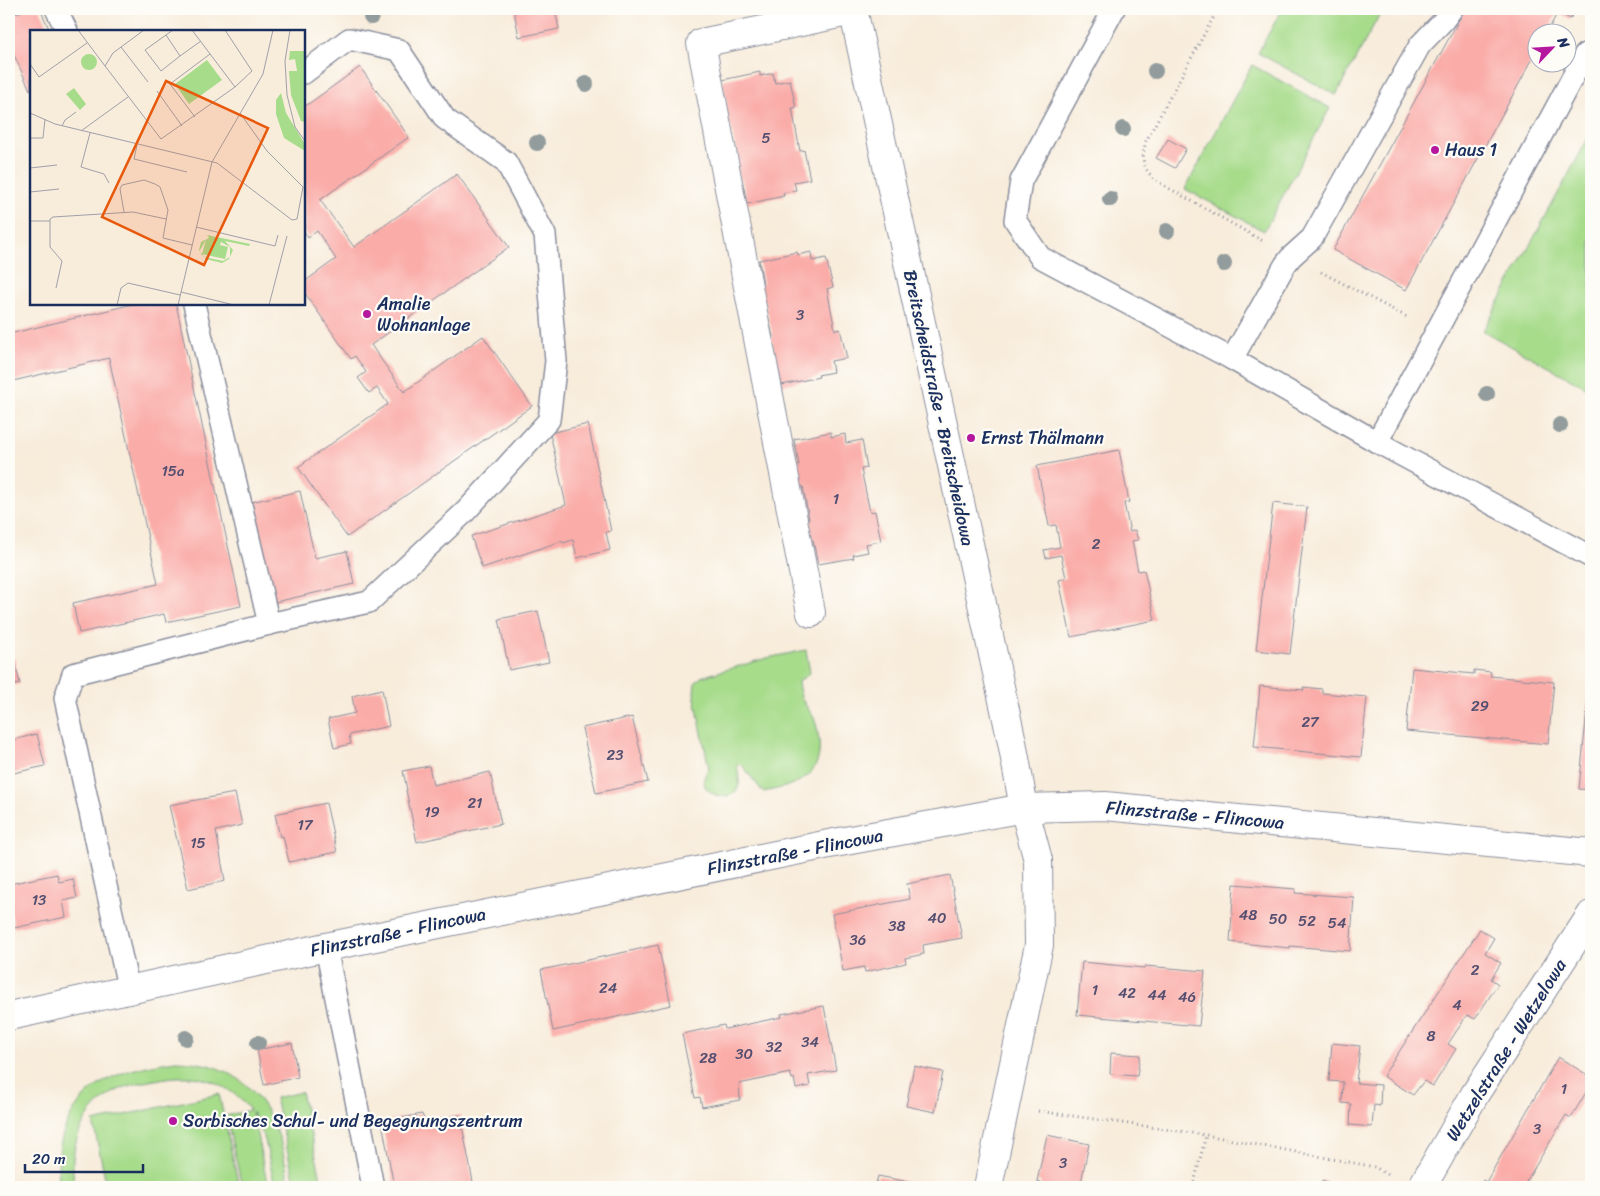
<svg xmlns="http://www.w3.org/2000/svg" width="1600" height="1196" font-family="Sriracha,sans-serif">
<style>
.green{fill:#a7dc8b;stroke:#618674}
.building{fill:#faaca8}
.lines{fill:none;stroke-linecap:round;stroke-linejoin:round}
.service-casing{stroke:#8a8e9c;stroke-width:24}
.minor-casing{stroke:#8a8e9c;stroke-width:30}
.path{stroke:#8a8e9c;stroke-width:3;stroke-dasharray:1 4;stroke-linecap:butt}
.service{stroke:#fff;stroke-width:21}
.minor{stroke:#fff;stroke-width:28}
.tree{fill:#929c9c}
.poi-dot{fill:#b5179e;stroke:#fdfcf7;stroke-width:2}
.labels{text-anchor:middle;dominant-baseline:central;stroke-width:4.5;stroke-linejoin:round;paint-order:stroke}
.number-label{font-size:15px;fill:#534e70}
.poi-label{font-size:18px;fill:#1b2f5e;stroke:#fdfcf7;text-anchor:start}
.street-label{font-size:18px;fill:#1b2f5e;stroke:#fdfcf7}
.inset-road{fill:none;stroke:#a0a0a9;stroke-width:1}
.view{fill:#e8590c;fill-opacity:0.15;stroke:#e8590c;stroke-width:2.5}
.inset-edge{fill:none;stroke:#1b2f5e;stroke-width:2.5}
</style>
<rect width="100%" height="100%" fill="#fdfcf7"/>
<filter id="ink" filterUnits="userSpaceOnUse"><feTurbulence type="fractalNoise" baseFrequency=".02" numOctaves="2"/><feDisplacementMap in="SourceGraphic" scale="10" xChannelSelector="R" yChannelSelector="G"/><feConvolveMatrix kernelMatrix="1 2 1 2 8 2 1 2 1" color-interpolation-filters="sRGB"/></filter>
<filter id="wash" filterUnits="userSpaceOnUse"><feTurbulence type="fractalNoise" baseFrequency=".0096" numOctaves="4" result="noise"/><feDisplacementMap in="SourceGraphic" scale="20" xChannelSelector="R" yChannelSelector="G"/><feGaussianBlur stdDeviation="1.12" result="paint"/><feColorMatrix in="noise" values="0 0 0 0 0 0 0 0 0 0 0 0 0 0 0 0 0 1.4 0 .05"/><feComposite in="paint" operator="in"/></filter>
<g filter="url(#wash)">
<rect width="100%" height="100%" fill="#f8ecdb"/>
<g class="green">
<path d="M1282,9H1374L1381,12L1336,95L1258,53Z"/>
<path d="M1252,65L1330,108L1264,231L1185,189Z"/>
<path d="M1591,133V390L1483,331Z"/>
<path d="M806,650L810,673L798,682C799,688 800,696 803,701C806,707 811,712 814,718C817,725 818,734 819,741C823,779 793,786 763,792L741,764L737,765C738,772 740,779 739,785C733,808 689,792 709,769L694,693L695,683L701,677L767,658Z"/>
<path d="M176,1061C228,1062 260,1086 278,1134C284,1151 286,1170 290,1187H275L265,1140L252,1112L268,1187H242L226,1116L250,1110C224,1078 194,1072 155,1080C143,1082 129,1085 118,1090C81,1109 67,1149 75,1187H60C52,1143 70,1096 113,1077C133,1068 155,1064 176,1061Z"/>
<path d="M301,1092L323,1187H296L275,1098Z"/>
<path d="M219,1094L239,1187H107L93,1122Z"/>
</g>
<g id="blocks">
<g class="building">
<path d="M26,9H40L50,31H31V89L30,90L9,44V17Z"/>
<path d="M524,9H555L559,29L519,37L514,11Z"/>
<path d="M1465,9H1576L1570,19L1558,12L1547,32H1538V49L1406,290L1333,250Z"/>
<path d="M360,67L409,137L320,200L354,247L457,174L509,247L371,345L404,392L483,336L532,406L347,537L298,467L388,404L377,388L369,393L358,378L366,372L355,356L351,359L304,292V282L336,259L317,231L308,238L304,231V107Z"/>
<path d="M760,72V76L773,73L775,83L790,80L796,108H792L800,151L804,150L810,179L794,182L796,190L783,193L784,196L747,204L742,179L739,180L735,159L737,157L731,126H729L725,105L727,104L722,80Z"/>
<path d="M1168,139L1186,149L1175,168L1156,158Z"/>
<path d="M797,252L798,255L811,252L812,261L826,258L833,287L827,289L835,330L840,329L847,358L831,361L833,372L818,375L819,377L782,385L771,338L773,337L765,302H763L759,284H763L759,260Z"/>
<path d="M133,304H176L241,606L166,622L164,614L79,633L73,603L158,584L109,358L9,382V334Z"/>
<path d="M588,424L611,531L606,532L610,550L577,558L573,540L563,543L562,541L482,568L471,536L566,505L550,433Z"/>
<path d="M831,432V437L845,434L846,443L862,440L867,468L861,469L870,512L875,511L881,541L866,544L868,552L853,555L854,558L818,564L813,540L810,541L806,519H809L803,486L800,487L796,466L799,465L794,439Z"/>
<path d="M1119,450L1129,502L1124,503L1130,532L1135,530L1138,540L1132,541L1138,571L1144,570L1155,620L1071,637L1059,580L1066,578L1061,555L1046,558L1044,550L1060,547L1056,525L1049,526L1037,466Z"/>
<path d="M300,491L315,558L347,551L354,584L271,603L251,502Z"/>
<path d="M1273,503L1307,507L1290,654L1256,650Z"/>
<path d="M538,611L549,662L509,670L499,619Z"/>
<path d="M14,658L20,684L9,686V659Z"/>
<path d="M1412,668L1474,674V670L1491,672L1490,676L1554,682L1548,744L1406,731Z"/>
<path d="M1260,686L1304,690L1303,687L1322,689V693L1367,697L1361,757L1254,747Z"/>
<path d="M382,689L389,726L349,735L351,744L334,748L328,719L355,713L352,696Z"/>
<path d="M1588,700H1591V790L1579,789Z"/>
<path d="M632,717L648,782L596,793L582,728Z"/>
<path d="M37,734L45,766L9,774V741Z"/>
<path d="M429,766L433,785L490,772L501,824L417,842L406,790H407L403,771Z"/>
<path d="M235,793L242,825L216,831L225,881L188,889L169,805Z"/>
<path d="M326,803L337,852L289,862L283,836L280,837L275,814Z"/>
<path d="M57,874L59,882L73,879L77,898L63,901L66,917L14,928L9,902V884Z"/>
<path d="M950,875L962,938L923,945L924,954L905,958L906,963L865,972L864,967L843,971L832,914L910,899L907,884Z"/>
<path d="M1234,884L1296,889L1295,893L1354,897L1350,951L1290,946V948L1230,942Z"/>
<path d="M1480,929L1494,938L1485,953L1501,963L1491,979L1498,984L1475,1019L1467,1015L1448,1044L1456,1049L1433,1086L1424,1081L1413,1095L1383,1076Z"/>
<path d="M658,945L671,1005L553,1031L541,970Z"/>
<path d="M1082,962L1144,968L1145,966L1205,971L1199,1026L1077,1015Z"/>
<path d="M824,1006L836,1070L808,1075L810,1086L796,1089L794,1078L792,1079L790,1073L739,1084L740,1100L702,1107L700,1097L695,1098L682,1034L724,1025L725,1029L782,1017L781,1014Z"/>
<path d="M292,1043L298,1077L264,1085L257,1050Z"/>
<path d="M1332,1043L1360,1046L1356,1083L1381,1085L1380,1106L1374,1105L1372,1127L1350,1125L1351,1104L1342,1103L1343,1082L1329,1081Z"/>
<path d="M1111,1053L1140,1055L1137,1076L1110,1074Z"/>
<path d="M1558,1057L1591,1077V1084L1572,1116L1571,1118L1566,1115L1523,1187H1479L1483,1180L1486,1182Z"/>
<path d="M914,1066L943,1072L935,1112L906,1106Z"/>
<path d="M422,1114L425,1122L460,1115L474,1187H429V1186L394,1187L382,1122Z"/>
<path d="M1047,1135L1089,1144L1080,1187H1040L1041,1182L1037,1181Z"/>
<path d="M878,1176L930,1186V1187H875Z"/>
<path d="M1322,1180L1341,1187H1319Z"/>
</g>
</g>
</g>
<g filter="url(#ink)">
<use href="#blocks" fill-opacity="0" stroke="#8a8e9c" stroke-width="1"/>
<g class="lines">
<defs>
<g id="service">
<path d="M56,9L67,31"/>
<path d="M1114,9L1021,181L1015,220L1040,257L1232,359L1377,442L1591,557"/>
<path d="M194,304L269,624"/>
<path d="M1232,359L1285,265L1291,257L1312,238L1420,45L1443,21L1452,9"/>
<path d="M1377,442L1585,54L1591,58"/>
<path d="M326,947L373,1187"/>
<path d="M129,991L65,698L73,674L269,624L369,602L466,511L549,420L556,361L545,235L506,162L445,119L399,50L349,39L304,73"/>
</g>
<g id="minor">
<path d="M853,9L1012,742L1024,808L1038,860L1039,945L988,1187"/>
<path d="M811,613L701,43L853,11"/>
<path d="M9,1016L326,947L829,844L1024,808L1105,806L1591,853"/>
<path d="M1422,1187L1475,1094L1591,915"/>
</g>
</defs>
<use href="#service" class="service-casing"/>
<use href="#minor" class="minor-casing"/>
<g class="path">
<path d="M1218,9L1146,141C1141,160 1142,167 1156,181L1263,241"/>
<path d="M1321,272L1409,318"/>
<path d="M1038,1111L1206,1135L1375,1167L1389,1176"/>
<path d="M1193,1187L1206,1135"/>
</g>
<use href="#service" class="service"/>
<use href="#minor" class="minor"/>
</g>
<g class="tree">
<circle cx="371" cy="17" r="8"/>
<circle cx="1155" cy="71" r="8"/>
<circle cx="586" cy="84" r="8"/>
<circle cx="1123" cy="129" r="8"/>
<circle cx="537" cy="143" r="8"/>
<circle cx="1110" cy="199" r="8"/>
<circle cx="1167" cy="231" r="8"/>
<circle cx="1224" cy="264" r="8"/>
<circle cx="1487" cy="394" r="8"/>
<circle cx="1560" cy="425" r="8"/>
<circle cx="186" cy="1038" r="8"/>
<circle cx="258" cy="1043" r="8"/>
</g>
</g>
<g class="poi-dot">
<circle cx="1435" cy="150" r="5"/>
<circle cx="367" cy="314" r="5"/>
<circle cx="971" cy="438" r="5"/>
<circle cx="173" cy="1121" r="5"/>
</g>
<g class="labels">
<g class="number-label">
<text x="766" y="138">5</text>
<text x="800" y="315">3</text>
<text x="173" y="471">15a</text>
<text x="836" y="499">1</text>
<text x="1096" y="544">2</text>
<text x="1480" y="706">29</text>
<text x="1310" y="722">27</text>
<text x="615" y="755">23</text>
<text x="475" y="803">21</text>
<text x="432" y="812">19</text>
<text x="305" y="825">17</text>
<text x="198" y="843">15</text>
<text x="39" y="900">13</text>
<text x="1248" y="915">48</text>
<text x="937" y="918">40</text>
<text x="1278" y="919">50</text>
<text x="1307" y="921">52</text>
<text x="1337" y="923">54</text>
<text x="897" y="926">38</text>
<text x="858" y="940">36</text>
<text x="1475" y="970">2</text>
<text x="608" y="988">24</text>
<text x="1095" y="990">1</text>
<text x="1127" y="993">42</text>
<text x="1157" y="995">44</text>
<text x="1187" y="997">46</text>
<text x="1457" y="1005">4</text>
<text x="1431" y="1036">8</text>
<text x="810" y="1042">34</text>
<text x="774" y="1047">32</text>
<text x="744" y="1054">30</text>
<text x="708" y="1058">28</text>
<text x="1564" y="1089">1</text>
<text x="1537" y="1129">3</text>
<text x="1063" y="1163">3</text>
</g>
<g class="poi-label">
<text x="1445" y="150">Haus 1</text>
<text x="377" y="304">Amalie<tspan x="377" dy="21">Wohnanlage</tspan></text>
<text x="981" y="438">Ernst Thälmann</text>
<text x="183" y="1121">Sorbisches Schul- und Begegnungszentrum</text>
</g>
<g class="street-label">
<text transform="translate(939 408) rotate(78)">Breitscheidstraße - Breitscheidowa</text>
<text transform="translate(1195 815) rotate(5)">Flinzstraße - Flincowa</text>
<text transform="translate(795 852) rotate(-11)">Flinzstraße - Flincowa</text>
<text transform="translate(398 932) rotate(-12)">Flinzstraße - Flincowa</text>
<text transform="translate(1506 1050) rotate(-58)">Wetzelstraße - Wetzelowa</text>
</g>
</g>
<g transform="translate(30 30)">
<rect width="275" height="275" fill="#f8ecdb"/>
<path d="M260,21H275V92L271,91L261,65L259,41H267L265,29L259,30ZM51 32a8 8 0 1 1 16 0a8 8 0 1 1-16 0ZM177,30L192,50L159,74L145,54ZM44,58L56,74L50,80L36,64ZM251,63L256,83L275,114V121L254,108L246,84V70ZM177,205L220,214L219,216L195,211L203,220L199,229L192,233L176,229L169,220L171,212L179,208ZM176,210L172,224L195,229L198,217L190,215L191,212L200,217V227L193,231L174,227L171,224L170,220Z" fill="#a7dc8b" fill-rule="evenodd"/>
<path class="inset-road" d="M48,0L75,36M114,0L83,23L75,36L131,109L205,57L222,41L195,0M143,0L136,5L150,26L171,11M162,0L205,57M260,0L255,31L257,65L265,97L275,111M136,5L115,20L131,41L150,26M91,17L118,52M0,34L9,47L57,13M127,61L152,96M0,83L25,94L187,133L262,190L267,189L273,157L237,121L210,83M165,87L140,54L180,24M32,96L35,90L46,82M51,101L98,67M60,103L51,137L74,144L79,153M0,108H13L15,89M107,115L104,129L157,142M0,138L27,135M0,162L29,159M94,182L90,159L92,155L114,150L125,154L130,157L138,180L133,208L162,215M0,191H20M166,197L245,216L248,205M26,258L32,231L20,217V189L23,187L103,182L136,189M151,262L204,275M87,275L91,258L98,253L150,265M148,275L182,132L233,44L243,0M239,275L257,206"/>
<path class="view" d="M136,51L238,98L174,235L72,187Z"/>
<rect width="275" height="275" class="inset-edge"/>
</g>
<rect width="1600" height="1196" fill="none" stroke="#fdfcf7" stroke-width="30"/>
<g transform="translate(1552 48) rotate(65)"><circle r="24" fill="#fdfcf7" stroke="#a3aaba"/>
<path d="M0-4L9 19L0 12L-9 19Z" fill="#b5179e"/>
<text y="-8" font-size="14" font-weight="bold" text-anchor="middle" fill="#1b2f5e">N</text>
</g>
<path d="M25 1164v8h118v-8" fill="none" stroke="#1b2f5e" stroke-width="2.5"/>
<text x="32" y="1164" font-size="15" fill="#1b2f5e" stroke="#fdfcf7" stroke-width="4" paint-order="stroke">20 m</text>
</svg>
